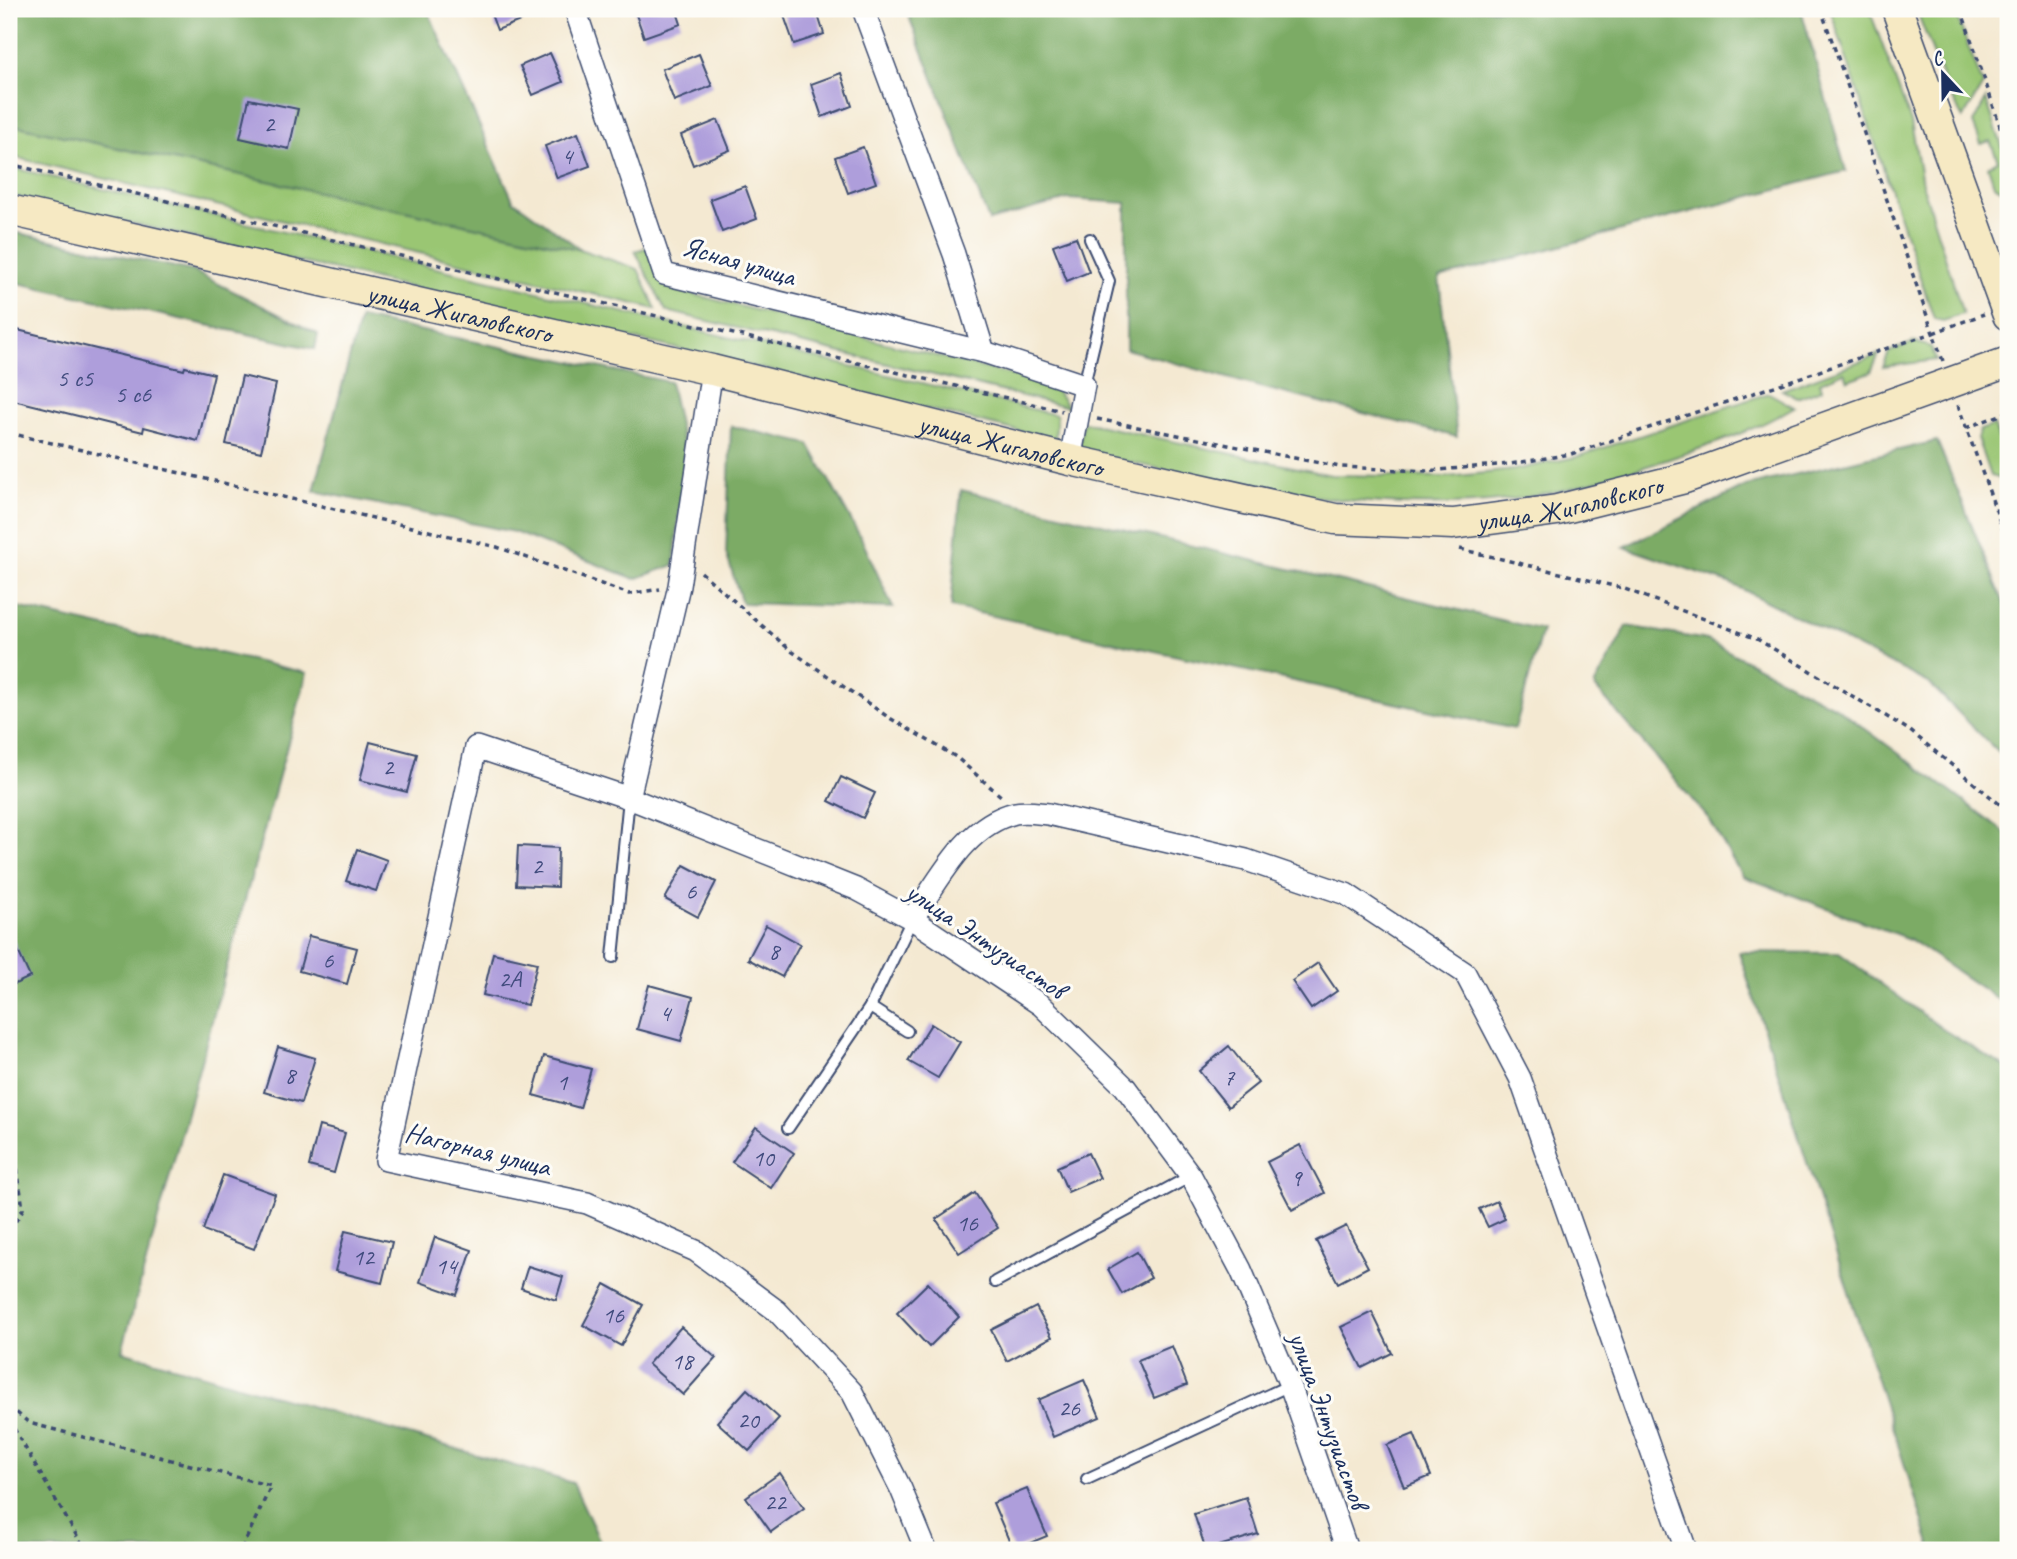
<svg xmlns="http://www.w3.org/2000/svg" width="2017" height="1559" font-family="Caveat,sans-serif">
<style>
.green{fill:#9ac673;stroke:#5a7a68;stroke-width:2}
.forest{fill:#7bab65;stroke:#4b6d62;stroke-width:2}
.building{fill:#ae9edb}
.lines{fill:none;stroke-linecap:round;stroke-linejoin:round}
.lane-casing{stroke:#3c4b6f;stroke-width:14}
.street-casing{stroke:#3c4b6f;stroke-width:24}
.secondary-casing{stroke:#3c4b6f;stroke-width:33}
.path{stroke:#3c4b6f;stroke-width:3.5;stroke-dasharray:5 5;stroke-linecap:butt}
.lane{stroke:#fff;stroke-width:10}
.street{stroke:#fff;stroke-width:21}
.secondary{stroke:#f6e9c3;stroke-width:30}
.labels{text-anchor:middle;dominant-baseline:central;stroke-width:6;stroke-linejoin:round;paint-order:stroke}
.number-label{font-size:24px;fill:#404b7d}
.street-label{font-size:28px;fill:#1b2f5e;stroke:#fdfcf7}
</style>
<rect width="100%" height="100%" fill="#fdfcf7"/>
<filter id="ink" filterUnits="userSpaceOnUse"><feTurbulence type="fractalNoise" baseFrequency=".0143" numOctaves="2"/><feDisplacementMap in="SourceGraphic" scale="14" xChannelSelector="R" yChannelSelector="G"/><feConvolveMatrix kernelMatrix="1 2 1 2 8 2 1 2 1" color-interpolation-filters="sRGB"/></filter>
<filter id="wash" filterUnits="userSpaceOnUse"><feTurbulence type="fractalNoise" baseFrequency=".00686" numOctaves="4" result="noise"/><feDisplacementMap in="SourceGraphic" scale="28" xChannelSelector="R" yChannelSelector="G"/><feGaussianBlur stdDeviation="1.57" result="paint"/><feColorMatrix in="noise" values="0 0 0 0 0 0 0 0 0 0 0 0 0 0 0 0 0 1.4 0 .05"/><feComposite in="paint" operator="in"/></filter>
<g filter="url(#wash)">
<rect width="100%" height="100%" fill="#f4e9d2"/>
<g class="green">
<path d="M1830,9H1869L1911,122L1922,183L1963,314L1943,321L1934,319Z"/>
<path d="M1916,9H1954L1983,85L1963,118L1947,89Z"/>
<path d="M1986,99L2008,164V193L1994,185L1988,166L1998,161L1990,141L1981,144L1973,123Z"/>
<path d="M9,124L582,250L638,269L656,309L9,156Z"/>
<path d="M9,167L1057,415L1055,440L722,359L9,195Z"/>
<path d="M649,247L660,278L672,289L1052,385L1068,407L666,311L635,251Z"/>
<path d="M1914,342L1931,347L1936,360L1883,367L1889,352Z"/>
<path d="M1879,354L1871,372L1848,380L1844,372L1820,382L1822,389L1797,398L1782,390Z"/>
<path d="M1769,393L1794,407C1751,433 1705,447 1657,463C1609,478 1557,494 1507,500C1366,517 1223,482 1086,453L1079,446L1083,422L1331,475L1448,477L1514,470L1576,457Z"/>
<path d="M1994,425L2008,468V481L1990,476L1977,438L1980,430Z"/>
</g>
<g class="forest">
<path d="M9,9H427L513,200L582,250L9,124Z"/>
<path d="M906,9H1801L1846,171L1439,278L1457,437L1256,386L1126,349V203L1068,199L989,221Z"/>
<path d="M9,231L193,271L318,334L315,349L9,281Z"/>
<path d="M360,318L670,382L685,453L674,565L635,579L514,532L314,491Z"/>
<path d="M731,426L809,444L861,538L893,608L742,603L726,553Z"/>
<path d="M1937,441L2008,613V762L1929,683L1732,584L1624,547L1746,486Z"/>
<path d="M961,490L1542,630L1515,729L951,607Z"/>
<path d="M9,605L307,673L122,1351L573,1483L604,1550H9Z"/>
<path d="M1627,626L1707,640L1837,708L2001,829L2008,837V1006L1909,939L1742,876L1709,819L1594,686Z"/>
<path d="M1739,952L1839,953L1944,1030L2008,1069V1550H1932Z"/>
</g>
<g id="blocks">
<g class="building">
<path d="M489,9H548V10L497,30Z"/>
<path d="M634,9H676L681,24L644,37Z"/>
<path d="M795,9H816L824,34L794,44L783,13Z"/>
<path d="M550,53L563,82L533,95L520,66Z"/>
<path d="M699,54L712,86L674,101L662,69Z"/>
<path d="M841,73L852,106L822,117L811,84Z"/>
<path d="M249,99L298,109L289,149L240,138Z"/>
<path d="M718,120L730,150L693,165L681,135Z"/>
<path d="M578,133L590,166L557,178L545,146Z"/>
<path d="M863,147L876,183L848,193L835,157Z"/>
<path d="M745,186L757,219L722,232L710,199Z"/>
<path d="M1076,237L1089,272L1067,281L1053,245Z"/>
<path d="M9,328L184,370L185,367L214,374L198,441L144,427L143,432L9,399Z"/>
<path d="M242,376L276,384L261,452L226,444Z"/>
<path d="M370,742L417,754L407,792L360,780Z"/>
<path d="M841,777L875,793L863,818L829,801Z"/>
<path d="M518,846L558,848L557,887L516,885Z"/>
<path d="M357,849L387,860L376,891L346,881Z"/>
<path d="M684,865L716,882L698,917L665,899Z"/>
<path d="M766,925L800,944L782,977L748,959Z"/>
<path d="M9,931L30,977L9,987Z"/>
<path d="M309,936L357,948L347,984L299,971Z"/>
<path d="M493,953L537,963L527,1005L483,995Z"/>
<path d="M1318,963L1337,991L1311,1009L1292,981Z"/>
<path d="M649,985L693,997L681,1041L637,1029Z"/>
<path d="M931,1024L960,1042L938,1078L908,1061Z"/>
<path d="M1229,1046L1258,1083L1228,1107L1199,1071Z"/>
<path d="M278,1047L315,1058L301,1103L264,1092Z"/>
<path d="M544,1056L591,1069L580,1108L533,1095Z"/>
<path d="M319,1126L345,1133L334,1173L309,1166Z"/>
<path d="M756,1127L794,1153L771,1188L732,1162Z"/>
<path d="M1300,1145L1325,1193L1292,1210L1267,1162Z"/>
<path d="M1088,1153L1100,1178L1068,1192L1057,1167Z"/>
<path d="M223,1175L275,1194L254,1249L203,1230Z"/>
<path d="M975,1193L998,1228L959,1253L936,1219Z"/>
<path d="M1497,1201L1505,1219L1488,1227L1479,1209Z"/>
<path d="M1346,1226L1368,1267L1338,1283L1316,1241Z"/>
<path d="M345,1231L392,1242L382,1283L335,1271Z"/>
<path d="M435,1237L472,1250L457,1295L420,1282Z"/>
<path d="M1137,1252L1151,1278L1122,1294L1108,1269Z"/>
<path d="M528,1266L563,1277L556,1300L521,1288Z"/>
<path d="M928,1283L959,1317L929,1347L897,1313Z"/>
<path d="M605,1284L643,1305L621,1346L583,1325Z"/>
<path d="M1036,1307L1052,1337L1007,1361L991,1330Z"/>
<path d="M1372,1312L1392,1353L1362,1368L1341,1327Z"/>
<path d="M681,1327L716,1358L683,1395L648,1364Z"/>
<path d="M1172,1346L1187,1385L1154,1398L1138,1360Z"/>
<path d="M1084,1380L1100,1417L1053,1437L1038,1400Z"/>
<path d="M747,1389L779,1418L749,1451L717,1422Z"/>
<path d="M1414,1434L1431,1476L1404,1487L1387,1445Z"/>
<path d="M780,1473L804,1508L771,1532L746,1497Z"/>
<path d="M1027,1489L1047,1536L1013,1550L993,1503Z"/>
<path d="M1246,1497L1258,1534L1206,1550L1194,1514Z"/>
</g>
</g>
</g>
<g filter="url(#ink)">
<use href="#blocks" fill-opacity="0" stroke="#3c4b6f" stroke-width="2"/>
<g class="lines">
<defs>
<g id="lane">
<path d="M1084,385L1109,281L1090,239"/>
<path d="M613,957L629,798"/>
<path d="M870,1007L907,1031"/>
<path d="M788,1128L870,1007L912,919"/>
<path d="M995,1282L1191,1176"/>
<path d="M1087,1479L1290,1385"/>
</g>
<g id="street">
<path d="M575,9L664,274L984,352L1084,385L1070,460"/>
<path d="M863,9L954,254L984,352"/>
<path d="M629,798L679,586L712,370"/>
<path d="M912,919C939,881 965,825 1015,813C1025,811 1038,813 1048,814L1246,860L1346,894L1465,973L1520,1078L1686,1550"/>
<path d="M926,1550L901,1489L852,1392L777,1311L696,1251L587,1203L386,1160L476,747L629,798L856,889L912,919L1041,1005L1125,1087L1191,1176L1241,1270L1290,1385L1347,1550"/>
</g>
<g id="secondary">
<path d="M1897,9L2008,315"/>
<path id="s1" d="M9,210L712,370L1070,460L1335,519L1453,524L1557,510L1685,478L2008,362"/>
</g>
</defs>
<use href="#lane" class="lane-casing"/>
<use href="#street" class="street-casing"/>
<use href="#secondary" class="secondary-casing"/>
<g class="path">
<path d="M1961,9L2008,150"/>
<path d="M9,164L1062,411"/>
<path d="M1943,361L1933,333L1984,314"/>
<path d="M1958,405L2008,544"/>
<path d="M1097,419L1340,467L1426,471L1510,464L1571,454L1933,333L1821,9"/>
<path d="M1966,428L2008,412"/>
<path d="M9,433L497,547L629,594L660,589"/>
<path d="M1460,549L1622,588L1757,639L1909,730L2008,811"/>
<path d="M701,572L790,650L888,717L956,757L1002,797"/>
<path d="M9,1130L13,1138L23,1209L9,1232"/>
<path d="M9,1406L29,1423L271,1486L241,1550"/>
<path d="M9,1420L85,1550"/>
</g>
<use href="#lane" class="lane"/>
<use href="#street" class="street"/>
<use href="#secondary" class="secondary"/>
</g>
</g>
<g class="labels">
<g class="number-label">
<text x="269" y="124">2</text>
<text x="567" y="156">4</text>
<text x="75" y="378">5 с5</text>
<text x="133" y="394">5 с6</text>
<text x="388" y="767">2</text>
<text x="537" y="866">2</text>
<text x="691" y="891">6</text>
<text x="774" y="951">8</text>
<text x="328" y="960">6</text>
<text x="510" y="979">2А</text>
<text x="665" y="1013">4</text>
<text x="290" y="1075">8</text>
<text x="1229" y="1077">7</text>
<text x="562" y="1082">1</text>
<text x="763" y="1158">10</text>
<text x="1296" y="1178">9</text>
<text x="967" y="1223">16</text>
<text x="363" y="1257">12</text>
<text x="446" y="1266">14</text>
<text x="613" y="1315">16</text>
<text x="682" y="1361">18</text>
<text x="1069" y="1408">26</text>
<text x="748" y="1420">20</text>
<text x="775" y="1502">22</text>
</g>
<g class="street-label">
<text transform="translate(739 261) rotate(16)">Ясная улица</text>
<text stroke="none"><textPath href="#s1" startOffset="462">улица Жигаловского</textPath></text>
<text stroke="none"><textPath href="#s1" startOffset="1029">улица Жигаловского</textPath></text>
<text stroke="none"><textPath href="#s1" startOffset="1598">улица Жигаловского</textPath></text>
<text transform="translate(986 940) rotate(34)">улица Энтузиастов</text>
<text transform="translate(478 1149) rotate(14)">Нагорная улица</text>
<text transform="translate(1329 1420) rotate(70)">улица Энтузиастов</text>
</g>
</g>
<rect width="2017" height="1559" fill="none" stroke="#fdfcf7" stroke-width="35"/>
<g transform="translate(1943 74) rotate(338)" stroke="#fdfcf7" stroke-width="5" paint-order="stroke">
<path d="M0-5L12 26L0 18L-12 26Z" fill="#1b2f5e"/>
<text y="-10" font-size="19" font-weight="bold" text-anchor="middle" fill="#1b2f5e">С</text>
</g>
</svg>
